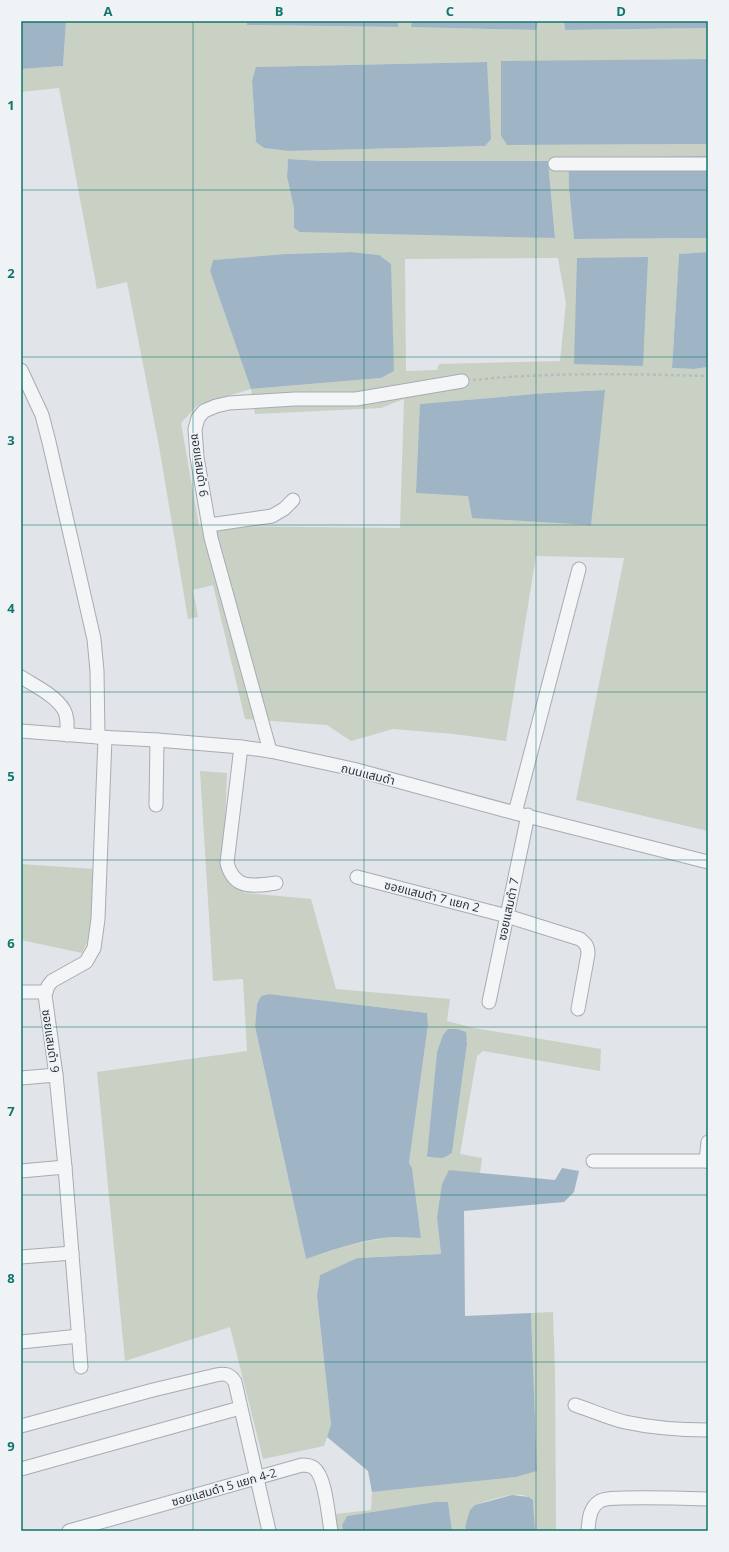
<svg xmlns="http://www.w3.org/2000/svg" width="729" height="1552" font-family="'Open Sans','Noto Sans Thai',sans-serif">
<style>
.green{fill:#c8d1c3;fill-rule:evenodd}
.water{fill:#9fb5c5}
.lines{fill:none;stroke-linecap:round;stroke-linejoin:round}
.minor-casing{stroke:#a7acb2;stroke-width:15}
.path{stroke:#b7bbc0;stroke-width:2.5;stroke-dasharray:3 3;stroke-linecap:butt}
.minor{stroke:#f3f5f7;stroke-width:13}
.grid{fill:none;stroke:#0f766e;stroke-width:1;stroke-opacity:0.55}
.labels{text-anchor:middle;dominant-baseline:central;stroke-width:3.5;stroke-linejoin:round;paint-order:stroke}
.street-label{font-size:12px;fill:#2b343e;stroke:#f0f3f6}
.neatline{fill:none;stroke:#0f766e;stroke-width:1.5}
.grid-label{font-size:13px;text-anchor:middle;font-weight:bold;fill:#0f766e}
</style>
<rect width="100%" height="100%" fill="#e1e4e8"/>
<g class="green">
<path d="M66,21H247V25L398,27V21H412V27L535,30L538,21H564L565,30L708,28V59L501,62V136L507,145L708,144V156L568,158L569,188L574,239L708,238V252L679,254L672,368L694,369L708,367V831L576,800L624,558L536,556L506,741L454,734L393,729L351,741L327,725L245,719L213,585L193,590L198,617L188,619L159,446L127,282L97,289L59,88L21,92V69L63,66ZM487,62L485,146L288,151L264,148L256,141L252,81L257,67ZM288,159L322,161H548L555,238L294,227V208L287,177ZM352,252L379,255L394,371L380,378L251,389L210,271L213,260L285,254ZM558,258L566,303L560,361L439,364L437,370L406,371L405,259ZM251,389L255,414L381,408L404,399L400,528L199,526L181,423L198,405ZM605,390L472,518L468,496L421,404L546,393Z"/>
<path d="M200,771L227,773L224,856L227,877L245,893L311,899L336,989L450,999L447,1021L474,1028L601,1049L600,1071L483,1051L477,1056L460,1154L482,1158L480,1174L450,1170L437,1218L441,1254L357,1258L320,1275L317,1296L331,1426L324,1446L263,1459L230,1327L125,1361L97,1072L247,1051L243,979L213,981ZM269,994L427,1013L428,1025L409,1163L412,1168L421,1238C413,1238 404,1237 396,1237C366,1239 335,1249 306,1259L255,1028L257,1004L261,996ZM465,1032L467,1044L452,1153L428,1158L437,1052Z"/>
<path d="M21,864L94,869L90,936L82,953L21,940Z"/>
<path d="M553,1312L555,1371L556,1531H535L533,1500C520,1488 491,1500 475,1505L465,1527L466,1531H452L448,1502H435L347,1516L342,1525L343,1531H338L335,1514L371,1510L372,1492L516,1477L537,1471L531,1313Z"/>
</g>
<g class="water">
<path d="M21,21H66L63,66L21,69Z"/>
<path d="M247,21H398V27L247,25Z"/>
<path d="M412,21H538L536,30L411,27Z"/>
<path d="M564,21H708V28L565,30Z"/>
<path d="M708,59V144L507,145L501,136V61Z"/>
<path d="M487,62L491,139L485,146L288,151L264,148L256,142L252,81L256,67Z"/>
<path d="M708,156V238L574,239L569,188L568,158Z"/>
<path d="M288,159L322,161H548L555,238L300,232L294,228V208L287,177Z"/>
<path d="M352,252L379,255L391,264L394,371L381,378L251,389L210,271L213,260L285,254Z"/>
<path d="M708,252V367L694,369L672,368L679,254Z"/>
<path d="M648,257L643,366L574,364L577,258Z"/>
<path d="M605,390L591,525L472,518L468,496L416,493L420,404L546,393Z"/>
<path d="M269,994L427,1013L428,1025L409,1163L412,1168L421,1238C413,1238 404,1237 396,1237C366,1238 335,1249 306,1259L255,1027L257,1004L261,996Z"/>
<path d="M448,1029H457L466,1032L467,1044L452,1153L443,1158L427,1157L437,1052L443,1035Z"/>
<path d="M562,1168L579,1171L574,1192L564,1202L464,1211L465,1316L531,1313L537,1471L516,1477L372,1492L368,1471L327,1437L331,1425L317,1296L320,1275L357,1258L441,1254L437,1218L442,1184L449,1170L555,1180Z"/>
<path d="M512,1495L529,1497L533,1500L535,1531H466L465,1527L470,1510L475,1505Z"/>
<path d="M435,1502H448L452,1531H343L342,1525L347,1516Z"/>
</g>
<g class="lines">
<defs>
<g id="minor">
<path d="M555,164H708"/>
<path d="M21,370L42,415L49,442L94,639L97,671L98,737"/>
<path d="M209,525L272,516L284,509L293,500"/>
<path d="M21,677C35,686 55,695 64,710C68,717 67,726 67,735"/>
<path d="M21,731L98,737L157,740L241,747L270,751L353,769L515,813L708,862"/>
<path d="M241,747L227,863C234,890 253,886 276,883"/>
<path d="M270,751L211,538L197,457L195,429L198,418L204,411L216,406L229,403L295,399H356L462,381"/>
<path d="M156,805L157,740"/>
<path d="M515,813L579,569"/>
<path d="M357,877L507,916L580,939C586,944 588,946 588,954L578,1009"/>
<path d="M21,992H46"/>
<path d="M489,1002L528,815"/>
<path d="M21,1078L56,1075"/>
<path d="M593,1161H708"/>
<path d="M706,1161L708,1142"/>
<path d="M21,1171L65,1167"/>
<path d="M21,1257L72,1253"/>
<path d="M21,1342L79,1336"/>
<path d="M81,1367L65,1167L56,1075L45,995L48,986L52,981L86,962L94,948L98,919L105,738"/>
<path d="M575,1405C591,1410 608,1418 625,1422C652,1428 680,1430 708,1430"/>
<path d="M21,1426L153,1390L216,1375C225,1373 230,1374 235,1382L269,1531"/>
<path d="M21,1469L240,1408"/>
<path d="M69,1531L302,1465C306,1465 310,1465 314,1468C326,1477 328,1516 331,1531"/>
<path d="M588,1531C589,1520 589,1508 600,1501C606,1498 615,1498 622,1498C650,1497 679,1498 708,1499"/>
</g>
</defs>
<use href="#minor" class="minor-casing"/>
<path class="path" d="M473,380C551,372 630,374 708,376"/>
<use href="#minor" class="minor"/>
</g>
<path class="grid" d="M193,21V1531M364,21V1531M536,21V1531M21,190H708M21,357H708M21,525H708M21,692H708M21,860H708M21,1027H708M21,1195H708M21,1362H708"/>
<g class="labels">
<g class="street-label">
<text transform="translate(200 465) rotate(82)">ซอยแสมดำ 6</text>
<text transform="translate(368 774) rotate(14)">ถนนแสมดำ</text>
<text transform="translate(432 896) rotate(14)">ซอยแสมดำ 7 แยก 2</text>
<text transform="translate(508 909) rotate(-78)">ซอยแสมดำ 7</text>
<text transform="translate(51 1041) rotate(82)">ซอยแสมดำ 9</text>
<text transform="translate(224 1487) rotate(-16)">ซอยแสมดำ 5 แยก 4-2</text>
</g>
</g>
<rect width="729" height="1552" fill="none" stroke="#f0f3f6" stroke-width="44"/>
<rect x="22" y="22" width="685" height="1508" class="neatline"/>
<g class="grid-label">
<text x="108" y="16">A</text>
<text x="279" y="16">B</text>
<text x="450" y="16">C</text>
<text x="621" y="16">D</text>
<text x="11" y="110">1</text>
<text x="11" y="278">2</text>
<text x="11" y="445">3</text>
<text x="11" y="613">4</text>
<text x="11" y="781">5</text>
<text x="11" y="948">6</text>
<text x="11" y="1116">7</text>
<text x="11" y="1283">8</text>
<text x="11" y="1451">9</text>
</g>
</svg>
